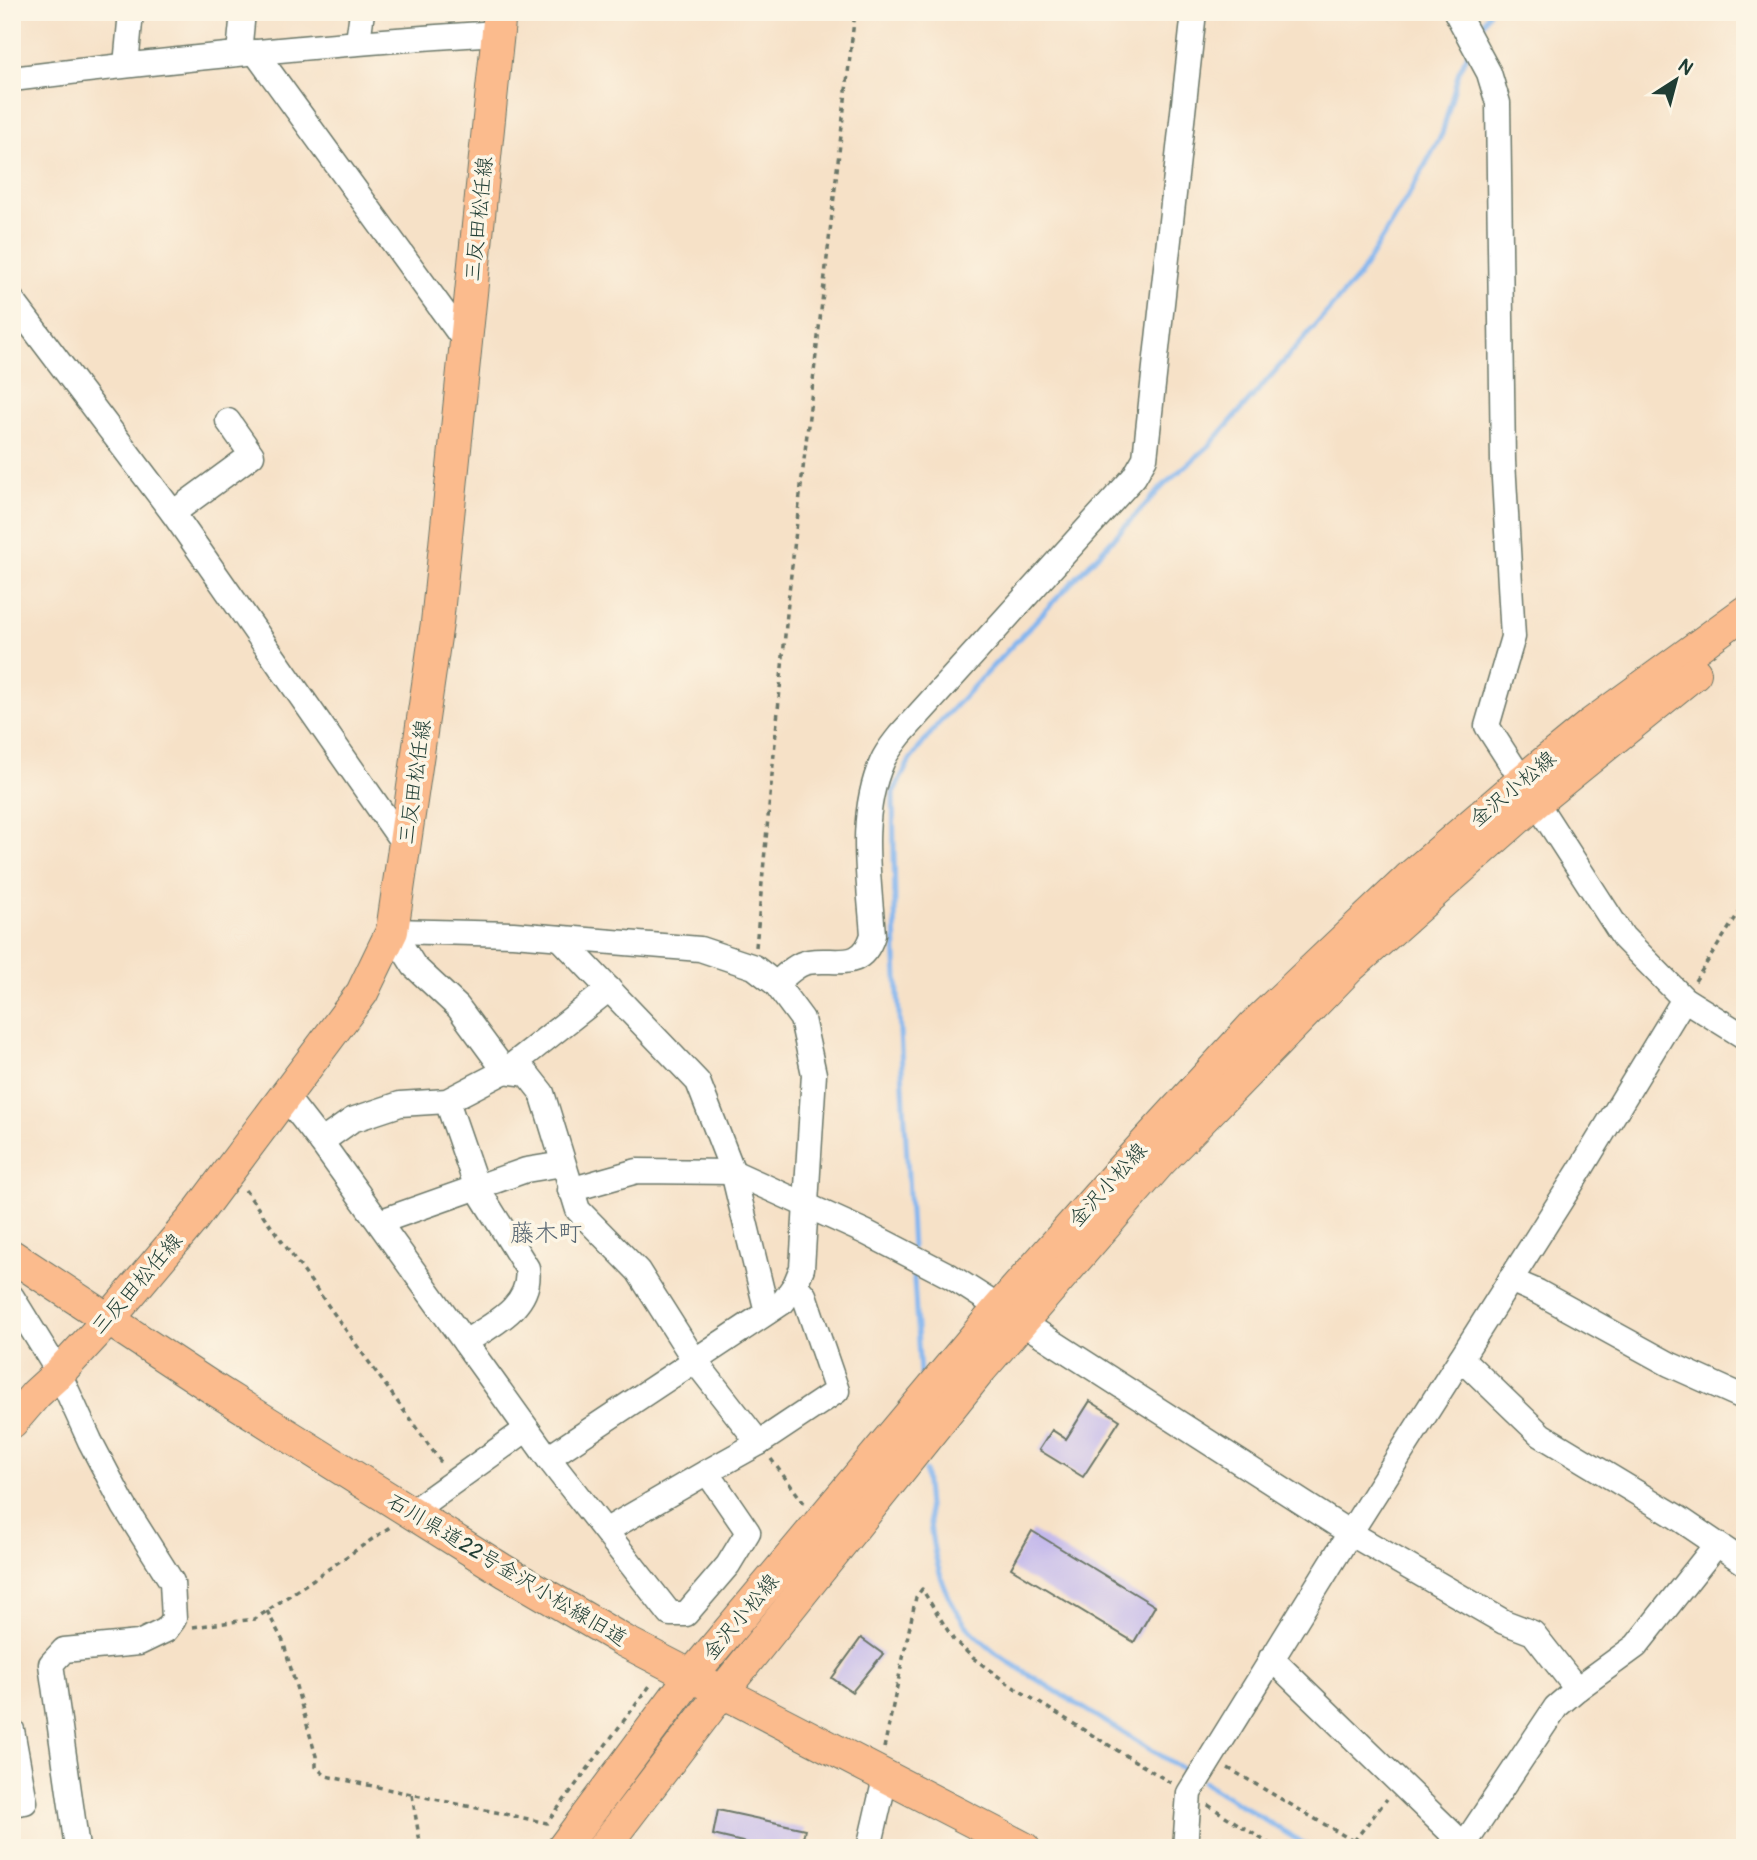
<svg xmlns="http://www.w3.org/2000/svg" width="1757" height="1860" font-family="Pangolin,'Klee One',sans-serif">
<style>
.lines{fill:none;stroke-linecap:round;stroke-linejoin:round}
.stream{stroke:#82b5ef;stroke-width:5}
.building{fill:#c4b9eb}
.minor-casing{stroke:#6a7667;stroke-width:27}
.major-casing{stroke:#6a7667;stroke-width:34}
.path{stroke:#6a7667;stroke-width:3.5;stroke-dasharray:5 5;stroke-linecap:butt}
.minor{stroke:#fff;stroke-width:24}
.major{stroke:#fbbb8d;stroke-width:32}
.labels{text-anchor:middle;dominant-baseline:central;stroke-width:7;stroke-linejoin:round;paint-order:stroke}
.street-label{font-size:21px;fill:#1f3d34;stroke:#fcf5e5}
.quarter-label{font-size:24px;fill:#596874;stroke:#fcf5e5}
</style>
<rect width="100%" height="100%" fill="#fcf5e5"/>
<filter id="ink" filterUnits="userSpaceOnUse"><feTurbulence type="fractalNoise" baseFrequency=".0143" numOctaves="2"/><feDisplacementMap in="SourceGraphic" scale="14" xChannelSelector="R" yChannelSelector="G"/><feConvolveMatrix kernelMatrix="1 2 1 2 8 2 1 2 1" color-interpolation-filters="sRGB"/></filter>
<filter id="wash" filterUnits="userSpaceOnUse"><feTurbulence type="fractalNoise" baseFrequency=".00686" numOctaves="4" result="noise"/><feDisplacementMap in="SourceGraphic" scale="28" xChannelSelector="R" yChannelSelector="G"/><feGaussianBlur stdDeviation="1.57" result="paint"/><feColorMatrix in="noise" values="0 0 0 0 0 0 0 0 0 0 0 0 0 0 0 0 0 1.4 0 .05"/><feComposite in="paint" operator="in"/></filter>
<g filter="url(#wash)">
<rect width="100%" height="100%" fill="#f6e1c7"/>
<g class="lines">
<g class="stream">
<path d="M1478,34L1489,12"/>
<path d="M912,1248L896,960L893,793L910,760L938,724L1165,484L1210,445L1359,276L1411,191L1442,134L1459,71L1468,52"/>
<path d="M913,1265L920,1374"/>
<path d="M925,1471C929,1523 932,1581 966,1625C978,1639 992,1650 1007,1661L1192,1775"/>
<path d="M1203,1782L1311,1848"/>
</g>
</g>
<g id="blocks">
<g class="building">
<path d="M1090,1401L1120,1420L1083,1477L1039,1450L1052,1430L1066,1439Z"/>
<path d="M1032,1531L1155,1606L1134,1642L1011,1568Z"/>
<path d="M861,1638L883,1654L852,1692L832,1678Z"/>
<path d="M718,1810L805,1829L801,1848H768L713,1835Z"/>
</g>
</g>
</g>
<g filter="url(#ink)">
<use href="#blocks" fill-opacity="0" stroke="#6a7667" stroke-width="2"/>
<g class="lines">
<defs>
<g id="minor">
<path d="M1456,12L1489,73L1498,103L1503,461L1513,637L1487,726L1623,937L1684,999L1745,1037"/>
<path d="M358,41L362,12"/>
<path d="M255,52L467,344"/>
<path d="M239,53L243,12"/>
<path d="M126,65L131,12"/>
<path d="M12,79C174,59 335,43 497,33"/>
<path d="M12,300L173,513L406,847"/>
<path d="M173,513L252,455L228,421"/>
<path d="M392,931L414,966L458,1007L505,1071L527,1074L542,1093L578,1210L638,1271L695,1361L759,1443"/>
<path d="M560,938L698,1082L733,1172L767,1312"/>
<path d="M776,984C785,976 796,964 808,962C835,957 861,973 873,935C869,877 858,817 882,762C886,752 894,743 900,735L1134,477L1145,458L1194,12"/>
<path d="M286,1097L321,1142L548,1458L783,1302L795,1285L802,1268L814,1074L802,1019L776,984L754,967L700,949L513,934L392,931"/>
<path d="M447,1101L477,1188L527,1268C533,1306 492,1325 465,1342"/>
<path d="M321,1142L352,1120L400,1104L447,1101L505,1071L609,989"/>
<path d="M570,1190L637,1171L733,1172L865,1232L950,1276L1350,1533L1504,1622L1533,1633L1577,1689"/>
<path d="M379,1222L526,1170L563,1164"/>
<path d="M1510,1280L1538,1292L1669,1364L1745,1398"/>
<path d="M12,1297L59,1373L90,1441L124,1506L172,1582L174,1619L166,1630L139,1643L64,1650L51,1664L77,1848"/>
<path d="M1461,1358L1541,1435L1677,1517L1745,1563"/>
<path d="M548,1458L670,1614H686L728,1565L748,1532L707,1472L607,1530"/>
<path d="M707,1472L759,1443L837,1391L804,1295L795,1285"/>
<path d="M410,1513L527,1429"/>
<path d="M1271,1658L1467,1848"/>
<path d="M12,1730L25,1802L12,1804"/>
<path d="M869,1848L886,1774"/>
<path d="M1185,1848L1189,1793L1350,1533L1582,1167L1684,999"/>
<path d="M1462,1848L1556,1707L1577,1689L1636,1646L1716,1545"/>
</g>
<g id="major">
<path d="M12,1256L211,1387L506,1572L624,1641L1024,1848"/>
<path d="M12,1422L36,1394L59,1373L108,1320L193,1219L362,993L392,931L437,623L500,12"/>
<path d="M563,1848L691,1676L999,1308L1118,1173L1254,1025L1408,879L1523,780L1590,725L1745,612"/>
<path d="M603,1848L722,1692L981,1369L1160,1162L1350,967L1536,802L1695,673"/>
</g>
</defs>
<use href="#minor" class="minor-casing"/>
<use href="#major" class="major-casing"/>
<g class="path">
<path d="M756,947L789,592L855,12"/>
<path d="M1695,981L1745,903"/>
<path d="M245,1190L443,1465"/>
<path d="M771,1459L804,1503"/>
<path d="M267,1611L283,1641L316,1756V1767L326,1776L547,1823L652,1683"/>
<path d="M193,1627L255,1619L390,1527"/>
<path d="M884,1748L916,1597L922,1589L953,1639L973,1658L1010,1685L1171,1783"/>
<path d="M1228,1768L1365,1848"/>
<path d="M412,1795L421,1848"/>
<path d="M1208,1805L1276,1848"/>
<path d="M1354,1841L1387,1799"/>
</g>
<use href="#minor" class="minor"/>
<use href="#major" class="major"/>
</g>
</g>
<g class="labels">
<g class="street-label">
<text transform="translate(479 219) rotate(-84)">三反田松任線</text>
<text transform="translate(415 782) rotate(-82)">三反田松任線</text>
<text transform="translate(1513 789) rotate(-40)">金沢小松線</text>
<text transform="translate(1108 1185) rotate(-48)">金沢小松線</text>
<text transform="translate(137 1284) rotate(-49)">三反田松任線</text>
<text transform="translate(507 1570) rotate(31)">石川県道22号金沢小松線旧道</text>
<text transform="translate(741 1617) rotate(-50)">金沢小松線</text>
</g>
<g class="quarter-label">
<text x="546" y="1233">藤木町</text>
</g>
</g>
<rect width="1757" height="1860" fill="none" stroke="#fcf5e5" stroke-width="42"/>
<g transform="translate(1676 80) rotate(36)" stroke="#fcf5e5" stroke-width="5" paint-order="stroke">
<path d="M0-5L12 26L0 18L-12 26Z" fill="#1f3d34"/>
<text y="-10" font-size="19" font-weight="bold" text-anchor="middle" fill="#1f3d34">N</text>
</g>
</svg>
